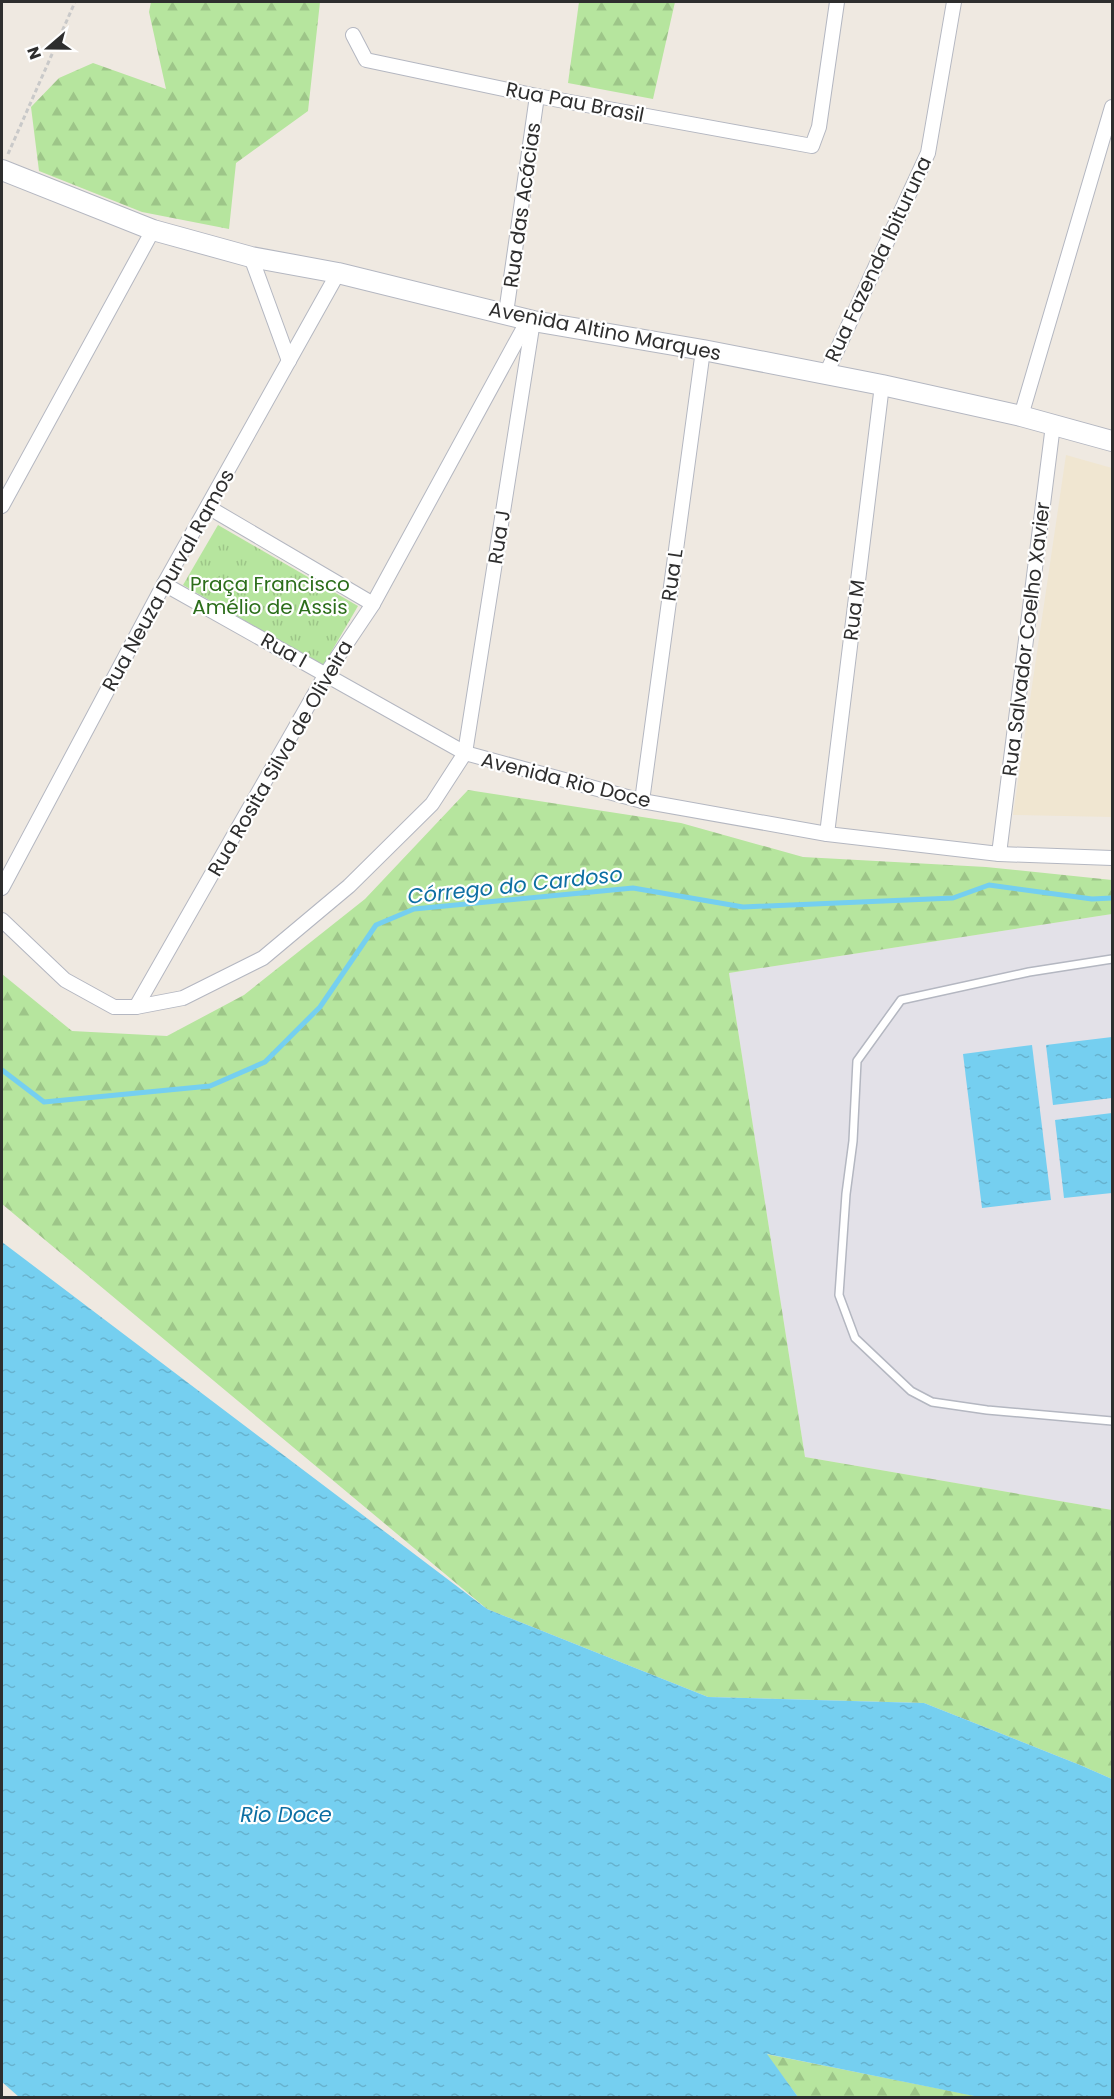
<svg xmlns="http://www.w3.org/2000/svg" width="1114" height="2099" font-family="Poppins,sans-serif">
<style>
.industrial{fill:#e3e1e8}
.education{fill:#f0e6d1}
.forest{fill:url(#forest-firs)}
.park{fill:url(#park-tufts)}
.water{fill:url(#water-ripples)}
.lines{fill:none;stroke-linecap:round;stroke-linejoin:round}
.stream{stroke:#75cff0;stroke-width:5}
.service-casing{stroke:#b4b7c1;stroke-width:10}
.minor-casing{stroke:#b4b7c1;stroke-width:16}
.secondary-casing{stroke:#b4b7c1;stroke-width:22}
.path{stroke:#c9c9c9;stroke-width:3;stroke-dasharray:4.5 3;stroke-linecap:butt}
.service{stroke:#fff;stroke-width:7}
.minor{stroke:#fff;stroke-width:14}
.secondary{stroke:#fff;stroke-width:20}
.labels{text-anchor:middle;dominant-baseline:central;stroke-width:4.5;stroke-linejoin:round;paint-order:stroke}
.street-label{font-size:20px;fill:#2e2e2e;stroke:#fff}
.park-label{font-size:20px;fill:#2c6e1b;stroke:#fff}
.water-label{font-size:21px;font-style:italic;fill:#0d6fa3;stroke:#fff}
</style>
<defs>
<pattern id="forest-firs" width="22" height="20" patternUnits="userSpaceOnUse" patternTransform="scale(1.5)"><rect width="22" height="20" fill="#b6e59e"/><path d="M5 1l3.5 6h-7zM16 11l3.5 6h-7z" fill="#9dc588"/></pattern>
<pattern id="park-tufts" width="24" height="20" patternUnits="userSpaceOnUse" patternTransform="scale(1.5)"><rect width="24" height="20" fill="#b6e59e"/><path d="M3 7l-1-3M5 7V3M7 7l1-3M15 17l-1-3M17 17v-4M19 17l1-3" fill="none" stroke="#9dc588"/></pattern>
<pattern id="water-ripples" width="26" height="14" patternUnits="userSpaceOnUse" patternTransform="scale(1.5)"><rect width="26" height="14" fill="#75cff0"/><path d="M2 4q2-2 4 0t4 0M15 11q2-2 4 0t4 0" fill="none" stroke="#66b2ce"/></pattern>
</defs>
<rect width="100%" height="100%" fill="#efe9e1"/>
<path class="industrial" d="M1112,914V1510L805,1457L729,973Z"/>
<path class="education" d="M1066,455L1112,468V817L1013,815Z"/>
<g class="forest">
<path d="M151,2H320L308,111L236,163L229,229L142,212L39,171L31,107L59,78L93,63L166,89L149,12Z"/>
<path d="M579,2H675L653,99L568,83Z"/>
<path d="M468,790L681,823L803,857L986,867L1112,880V914L729,973L805,1457L1112,1510V1779L1080,1765L924,1703L708,1697L487,1609L2,1204V974L72,1031L167,1036L244,995L365,899Z"/>
<path d="M766,2054L976,2096L979,2097H798Z"/>
</g>
<path class="park" d="M218,525L358,606L323,666L183,585Z"/>
<g class="water">
<path d="M1112,1037V1098L1053,1105L1046,1045Z"/>
<path d="M1032,1045L1051,1200L982,1208L963,1054Z"/>
<path d="M1112,1113V1193L1064,1198L1055,1120Z"/>
<path d="M2,1242L487,1609L708,1697L924,1703L1080,1765L1112,1779V2097H979L767,2054L798,2097H19L2,2082Z"/>
</g>
<g class="lines">
<path class="stream" d="M2,1070L44,1102L210,1086L265,1062L320,1007L376,925L414,909L633,888L743,907L953,898L989,885L1092,899L1112,898"/>
<defs>
<path id="service" d="M1112,959L1029,972L901,1000L857,1061L853,1141L846,1194L839,1295L855,1338L911,1391L932,1402L987,1410L1112,1421"/>
<g id="minor">
<path d="M353,35L366,60L537,96L812,146L819,127L837,2"/>
<path d="M251,257L289,361"/>
<path d="M506,313L537,96"/>
<path d="M826,374L928,153L954,2"/>
<path d="M1021,416L1112,107"/>
<path d="M2,506L153,230"/>
<path d="M208,507L373,604"/>
<path d="M164,584L465,753L642,801L827,834L999,854L1112,858"/>
<path d="M642,801L703,350"/>
<path d="M827,834L882,385"/>
<path d="M999,854L1053,425"/>
<path d="M2,888L164,584L338,273"/>
<path d="M2,920L65,980L114,1007H136L183,998L263,958L349,886L432,804L465,753L533,321"/>
<path d="M136,1007L326,674L373,604L528,320"/>
</g>
<path id="secondary" d="M2,170L153,230L251,257L338,273L533,321L703,350L882,385L1021,416L1112,441"/>
</defs>
<use href="#service" class="service-casing"/>
<use href="#minor" class="minor-casing"/>
<use href="#secondary" class="secondary-casing"/>
<path class="path" d="M8,154L75,2"/>
<use href="#service" class="service"/>
<use href="#minor" class="minor"/>
<use href="#secondary" class="secondary"/>
</g>
<g class="labels">
<g class="street-label">
<text transform="translate(575 102) rotate(11)">Rua Pau Brasil</text>
<text transform="translate(522 205) rotate(-82)">Rua das Acácias</text>
<text transform="translate(878 259) rotate(-65)">Rua Fazenda Ibituruna</text>
<text transform="translate(605 331) rotate(11)">Avenida Altino Marques</text>
<text transform="translate(499 537) rotate(-81)">Rua J</text>
<text transform="translate(672 575) rotate(-82)">Rua L</text>
<text transform="translate(168 580) rotate(-61)">Rua Neuza Durval Ramos</text>
<text transform="translate(854 610) rotate(-83)">Rua M</text>
<text transform="translate(1026 639) rotate(-83)">Rua Salvador Coelho Xavier</text>
<text transform="translate(284 650) rotate(29)">Rua I</text>
<text transform="translate(280 758) rotate(-60)">Rua Rosita Silva de Oliveira</text>
<text transform="translate(566 780) rotate(14)">Avenida Rio Doce</text>
</g>
<g class="park-label">
<text x="270" y="584">Praça Francisco<tspan x="270" dy="23">Amélio de Assis</tspan></text>
</g>
<g class="water-label">
<text transform="translate(515 885) rotate(-6)">Córrego do Cardoso</text>
<text x="286" y="1814">Rio Doce</text>
</g>
</g>
<rect width="1114" height="2099" fill="none" stroke="#2e2e2e" stroke-width="6"/>
<g transform="translate(48 48) rotate(250)" stroke="#ffffff" stroke-width="4.5" paint-order="stroke">
<path d="M0-4.5L10 22L0 15L-10 22Z" fill="#2e2e2e"/>
<text y="-9" font-size="16" font-weight="bold" text-anchor="middle" fill="#2e2e2e">N</text>
</g>
</svg>
